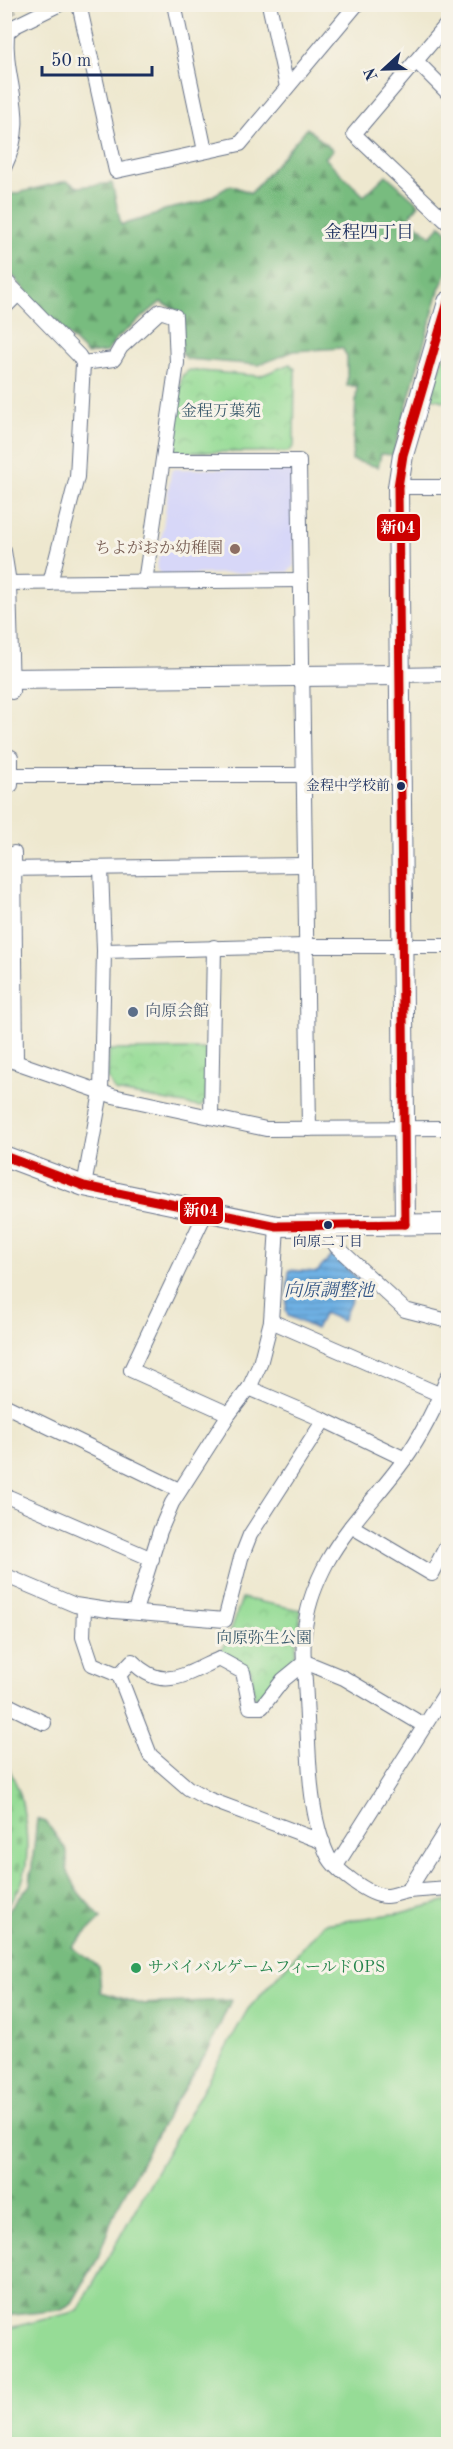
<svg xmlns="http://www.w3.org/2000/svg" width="453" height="2449" font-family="'Old Standard TT','Noto Serif JP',serif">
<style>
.built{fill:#d7d7f8}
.grass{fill:#96dc96;stroke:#58867a;stroke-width:1.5}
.forest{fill:url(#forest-firs);stroke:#4a766e;stroke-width:1.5}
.cemetery{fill:url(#cemetery-stones);stroke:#58867a;stroke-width:1.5}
.park{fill:url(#park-crowns);stroke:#58867a;stroke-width:1.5}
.water{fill:url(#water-rules);stroke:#4570a1;stroke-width:1.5}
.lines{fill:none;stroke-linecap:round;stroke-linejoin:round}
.secondary-tunnel{stroke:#c4c3b8;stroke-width:20;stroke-dasharray:20 10;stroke-linecap:butt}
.street-casing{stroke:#657086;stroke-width:16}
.secondary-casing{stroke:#657086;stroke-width:22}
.street{stroke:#fff;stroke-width:14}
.secondary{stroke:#fff;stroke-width:20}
.bus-1-casing{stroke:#f7f3e8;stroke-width:14}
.bus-1{stroke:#c00;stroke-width:9}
.education-dot{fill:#8d6e63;stroke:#f7f3e8;stroke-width:2}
.bus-dot{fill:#1b2f5e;stroke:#f7f3e8;stroke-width:2}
.service-dot{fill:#5c6f8a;stroke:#f7f3e8;stroke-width:2}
.leisure-dot{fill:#2e9e5b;stroke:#f7f3e8;stroke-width:2}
.labels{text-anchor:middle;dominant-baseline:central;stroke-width:6;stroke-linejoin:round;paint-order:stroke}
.bus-label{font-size:14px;fill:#1b2f5e;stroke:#f7f3e8;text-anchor:end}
.park-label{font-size:16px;fill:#3a5a6c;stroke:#f7f3e8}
.education-label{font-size:16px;fill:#785e54;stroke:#f7f3e8;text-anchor:end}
.service-label{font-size:16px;fill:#4e5e75;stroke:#f7f3e8;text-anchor:start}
.leisure-label{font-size:16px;fill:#27864d;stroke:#f7f3e8;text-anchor:start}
.neighbourhood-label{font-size:18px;fill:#1b2f5e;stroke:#f7f3e8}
.water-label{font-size:18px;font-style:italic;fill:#345686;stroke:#f7f3e8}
.line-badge{stroke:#f7f3e8;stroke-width:2}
.badge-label{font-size:16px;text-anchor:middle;font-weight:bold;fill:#fff}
</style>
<defs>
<pattern id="forest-firs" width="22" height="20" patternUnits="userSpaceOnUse" patternTransform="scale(1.5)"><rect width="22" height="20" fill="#78bc7f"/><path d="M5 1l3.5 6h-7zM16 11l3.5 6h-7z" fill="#62996b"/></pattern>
<pattern id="cemetery-stones" width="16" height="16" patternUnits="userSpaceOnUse" patternTransform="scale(1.5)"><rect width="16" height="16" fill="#96dc96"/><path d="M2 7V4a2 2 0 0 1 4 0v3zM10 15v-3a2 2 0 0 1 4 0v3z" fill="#81bd84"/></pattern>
<pattern id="park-crowns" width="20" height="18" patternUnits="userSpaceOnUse" patternTransform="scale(1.5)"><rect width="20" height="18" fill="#96dc96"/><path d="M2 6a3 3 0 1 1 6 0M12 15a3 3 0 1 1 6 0" fill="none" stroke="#81bd84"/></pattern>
<pattern id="water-rules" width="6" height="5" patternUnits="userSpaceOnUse" patternTransform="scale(1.5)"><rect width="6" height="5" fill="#6fb1e4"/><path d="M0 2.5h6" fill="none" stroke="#5a90bc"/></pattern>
</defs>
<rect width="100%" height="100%" fill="#f7f3e8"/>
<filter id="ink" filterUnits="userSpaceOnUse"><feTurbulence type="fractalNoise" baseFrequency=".0167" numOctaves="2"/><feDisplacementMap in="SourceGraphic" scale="12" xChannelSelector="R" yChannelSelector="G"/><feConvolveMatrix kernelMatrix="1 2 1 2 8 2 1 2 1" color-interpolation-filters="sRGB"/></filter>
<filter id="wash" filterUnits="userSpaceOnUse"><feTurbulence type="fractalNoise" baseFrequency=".008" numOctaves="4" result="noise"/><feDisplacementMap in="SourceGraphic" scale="24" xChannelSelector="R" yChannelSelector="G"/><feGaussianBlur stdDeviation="1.35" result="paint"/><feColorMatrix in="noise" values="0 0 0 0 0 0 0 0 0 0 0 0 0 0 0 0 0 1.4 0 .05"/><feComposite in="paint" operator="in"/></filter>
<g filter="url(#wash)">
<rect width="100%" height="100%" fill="#eee8cf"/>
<path class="built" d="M174,469H287L293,474L294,566L288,572L161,575L157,568L171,472Z"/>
<path class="grass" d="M448,1901V2444H5V2329L78,2311L248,2009L324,1924L400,1913Z"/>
<g class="forest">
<path d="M307,128L333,150L325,158L364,196L386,175L419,204L409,217L431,236L441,225L448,232V270L439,290L393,455L381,454L378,467L352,460L357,386H347V356L342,348L294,351L259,365L187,359L182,353L180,312L161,302L117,338L107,352L87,354L37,305L5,266V255L8,252C1,239 1,207 9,195L67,181L78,187L112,183L121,225L155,215L164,210L202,202L231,185L251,193Z"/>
<path d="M37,1819L46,1822L67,1851V1869L78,1892L101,1918L72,1947L99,1967L101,1992L141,2004L231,2000L209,2049L171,2109L116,2209L97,2260L72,2303L60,2310L5,2316V1915L30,1885Z"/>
</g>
<g class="cemetery">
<path d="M448,355V402L431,398L443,358Z"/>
<path d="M4,1759C10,1771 18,1785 21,1798C28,1831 35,1883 5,1907Z"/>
</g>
<g class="park">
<path d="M290,364L295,369L294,446L288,452H177L171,445L182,376L189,370L260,376Z"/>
<path d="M206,1049V1101L200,1107L115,1091L108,1078L109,1050Z"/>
<path d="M242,1598L301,1610L295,1655L262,1699L254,1697L251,1670L220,1652L228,1639Z"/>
</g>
<path class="water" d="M332,1255L360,1281L342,1321L324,1313L316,1329L288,1316L286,1310L289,1270L317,1272Z"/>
</g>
<g filter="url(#ink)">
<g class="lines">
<path class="secondary-tunnel" d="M4,8L12,4"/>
<defs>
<g id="street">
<path d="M79,4L116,171L240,144L357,4"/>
<path d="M174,4L205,151"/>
<path d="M269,4L287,87"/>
<path d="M448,23L354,134L448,223"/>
<path d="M416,61L448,93"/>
<path d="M4,168C30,114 3,84 7,33L15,26L60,4"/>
<path d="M4,279L79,356L83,363L77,477L50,583"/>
<path d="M4,308L17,295"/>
<path d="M83,363L114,359L121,347L160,311L175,316L177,363L145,582"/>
<path d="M163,461H299L309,1129"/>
<path d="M398,487H448"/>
<path d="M4,551L9,583L12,692"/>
<path d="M4,583L301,580"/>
<path d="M399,675L448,674"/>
<path d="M11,757V785"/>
<path d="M4,775H304"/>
<path d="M14,853L16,1061"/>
<path d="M4,869L304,865"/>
<path d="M104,951L305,946H448"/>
<path d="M4,1058L113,1096L266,1129L448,1128"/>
<path d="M211,1116L214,947"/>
<path d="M84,1186L101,1092L104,951L101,868"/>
<path d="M206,1212L131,1370L229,1414"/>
<path d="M322,1226L336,1246L405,1310L448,1321"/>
<path d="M271,1321L441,1395"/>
<path d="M448,1376C437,1404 422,1435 404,1460C379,1495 348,1524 327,1562C317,1581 309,1600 306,1621C301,1646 305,1674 306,1699C309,1746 307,1812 328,1856C335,1870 369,1896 386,1896C393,1896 401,1892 408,1891L448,1827"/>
<path d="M249,1388L324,1420L405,1459"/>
<path d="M4,1405L179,1490"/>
<path d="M4,1495L152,1559"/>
<path d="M351,1526L432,1574L448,1543"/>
<path d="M4,1575L75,1605L114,1611L225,1620L241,1558L250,1535L324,1420"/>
<path d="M84,1607L83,1637L92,1664L119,1675L150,1755L188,1788L208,1799L323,1842"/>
<path d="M135,1611L160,1531L172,1503L229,1414L249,1388L260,1364L271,1321L277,1226"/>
<path d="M119,1675L132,1661C162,1693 186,1674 219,1659L243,1672L250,1707H262L283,1680L305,1662L344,1678L425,1726"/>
<path d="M4,1703L44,1723"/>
<path d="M336,1866L448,1689"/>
<path d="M408,1891L448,1888"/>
</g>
<g id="secondary">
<path d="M4,679L399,675"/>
<path d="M4,1156L84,1186L277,1226L448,1224"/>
<path d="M405,1224L398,487L403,455L448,302"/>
</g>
</defs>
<use href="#street" class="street-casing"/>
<use href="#secondary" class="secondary-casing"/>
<use href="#street" class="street"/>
<use href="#secondary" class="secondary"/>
<defs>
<g id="bus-1">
<path d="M4,1156L84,1186L277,1226L405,1224"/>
<path d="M405,1224L398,487L403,455L448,302"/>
</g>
</defs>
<use href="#bus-1" class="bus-1-casing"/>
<use href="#bus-1" class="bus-1"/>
</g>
</g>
<circle class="education-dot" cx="235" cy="549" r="6"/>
<g class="bus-dot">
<circle cx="401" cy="786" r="5"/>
<circle cx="328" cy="1225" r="5"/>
</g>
<circle class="service-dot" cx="133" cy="1012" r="6"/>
<circle class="leisure-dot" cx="136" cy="1968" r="6"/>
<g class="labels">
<g class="bus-label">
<text x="390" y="786">金程中学校前</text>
<text x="328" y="1242" text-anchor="middle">向原二丁目</text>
</g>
<g class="park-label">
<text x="221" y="412">金程万葉苑</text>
<text x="264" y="1639">向原弥生公園</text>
</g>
<g class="education-label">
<text x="223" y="549">ちよがおか幼稚園</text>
</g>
<g class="service-label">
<text x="145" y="1012">向原会館</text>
</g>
<g class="leisure-label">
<text x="148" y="1968">サバイバルゲームフィールドOPS</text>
</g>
<g class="neighbourhood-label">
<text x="369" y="233">金程四丁目</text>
</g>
<g class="water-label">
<text x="329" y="1291">向原調整池</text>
</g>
</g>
<g class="line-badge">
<rect x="376" y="513" width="45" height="29" rx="6" fill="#c00"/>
<rect x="179" y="1196" width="45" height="29" rx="6" fill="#c00"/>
</g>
<g class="badge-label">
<text x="398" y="533">新04</text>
<text x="201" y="1216">新04</text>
</g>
<rect width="453" height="2449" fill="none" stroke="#f7f3e8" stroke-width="24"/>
<g transform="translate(384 69) rotate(248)" stroke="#f7f3e8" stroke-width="4.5" paint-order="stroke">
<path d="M0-4.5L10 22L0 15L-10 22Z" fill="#1b2f5e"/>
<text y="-9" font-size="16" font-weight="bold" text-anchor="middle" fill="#1b2f5e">N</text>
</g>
<path d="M42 66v9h110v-9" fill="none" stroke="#1b2f5e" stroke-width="3"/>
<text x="51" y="66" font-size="18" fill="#1b2f5e" stroke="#f7f3e8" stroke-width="4.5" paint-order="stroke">50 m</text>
</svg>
